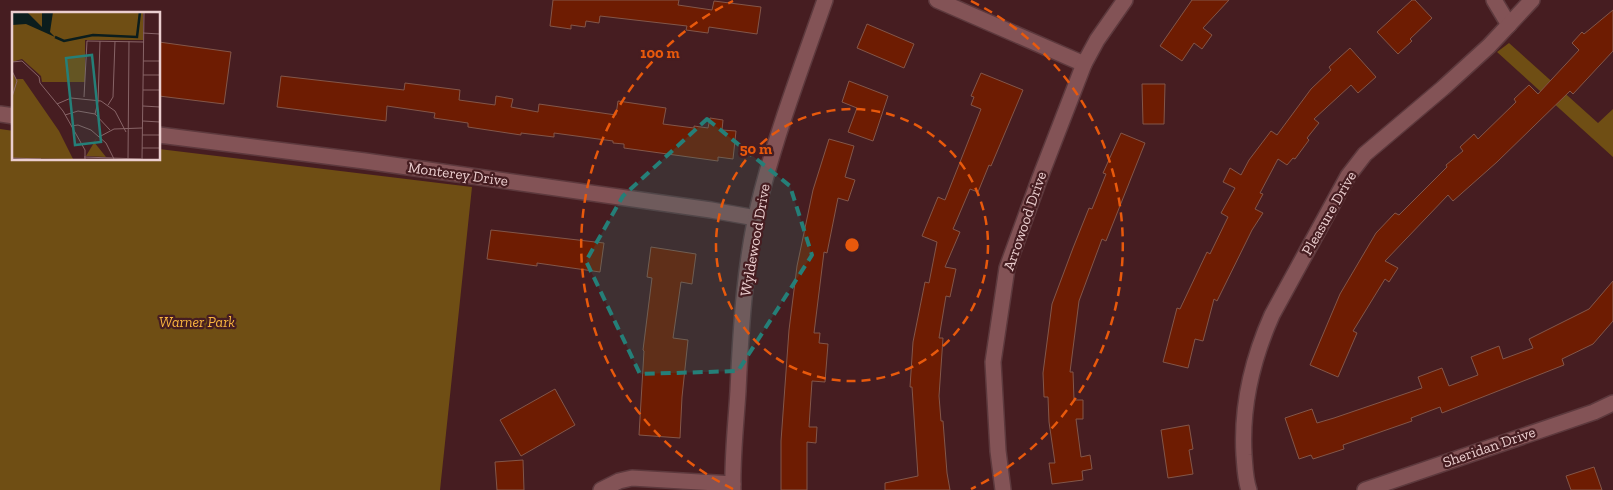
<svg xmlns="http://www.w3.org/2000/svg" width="1613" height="490" font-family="'Zilla Slab',serif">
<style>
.green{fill:#6f4e14}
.building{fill:#6e1c02;stroke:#835649}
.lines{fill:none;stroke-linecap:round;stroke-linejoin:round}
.minor-casing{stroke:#5d393d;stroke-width:18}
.minor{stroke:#835356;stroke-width:15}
.marked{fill:#257f78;fill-opacity:0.2;stroke:#257f78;stroke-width:4;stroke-dasharray:10 6;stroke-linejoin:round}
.ring{fill:none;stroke:#e8590c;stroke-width:2.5;stroke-dasharray:9 6}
.labels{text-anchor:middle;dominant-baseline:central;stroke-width:4.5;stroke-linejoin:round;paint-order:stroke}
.street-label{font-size:15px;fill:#ebcecf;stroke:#461d21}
.park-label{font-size:15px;font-style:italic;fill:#f9b43f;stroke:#461d21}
.inset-river{fill:none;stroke:#0b1d1d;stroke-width:2.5}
.inset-road{fill:none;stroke:#886467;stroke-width:1}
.view{fill:#257f78;fill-opacity:0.15;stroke:#257f78;stroke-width:2.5}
.inset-edge{fill:none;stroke:#ebcecf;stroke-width:2.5}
.centre{fill:#e8590c;stroke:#461d21;stroke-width:2.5}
.ring-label{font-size:15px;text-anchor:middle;font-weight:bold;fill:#e8590c;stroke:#461d21;stroke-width:4.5;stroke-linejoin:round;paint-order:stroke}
</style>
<rect width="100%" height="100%" fill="#461d21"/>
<g class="green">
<path d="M1509,43L1598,123L1613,109V157L1497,52Z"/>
<path d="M0,129L14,131V159H159V149L472,187L440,490H0Z"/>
</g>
<g class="building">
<path d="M553,0H679L678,5L712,10L714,1L761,7L757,34L709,27L708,33L686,30L687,26L600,16L599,23L586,21L585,27L571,25V29L550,26Z"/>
<path d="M1192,0H1229L1203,28L1212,35L1202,49L1194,43L1182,61L1160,46Z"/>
<path d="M1412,0H1415L1432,18L1410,39L1412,41L1398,54L1377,32Z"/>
<path d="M1613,10V51L1573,94L1570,91L1497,162L1453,201L1448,195L1385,261L1398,268L1389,282L1385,279L1353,331L1357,333L1338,377L1310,365L1340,294L1376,233L1395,213L1399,215L1447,167L1446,165L1463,151L1460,147L1474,134L1478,139L1516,102L1514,99L1529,85L1538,94L1579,50L1572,43L1582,32L1584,34Z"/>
<path d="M867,24L914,44L904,68L857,48Z"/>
<path d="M159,42L231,52L224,104L159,96Z"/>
<path d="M1350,48L1376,77L1358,93L1351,85L1314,119L1319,123L1307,138L1309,140L1295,159L1293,158L1287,165L1278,159L1260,193L1263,194L1255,209L1263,213L1252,230L1217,301L1214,299L1203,341L1195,339L1188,368L1163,362L1177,308L1180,309L1207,252L1210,254L1228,217L1221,213L1235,188L1223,182L1230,168L1241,175L1249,160L1271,131L1277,135L1311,89L1331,70L1329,67Z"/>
<path d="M981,73L1023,90L991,166L989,165L978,192L970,189L953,229L960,232L945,267L956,269L950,297L946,296L939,338H943L939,396L941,421H943L947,473L950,490H885V483L918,476L912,387H910L913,342L925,282L929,283L937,242L922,236L938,197L945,200L981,109L971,105L974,97L971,96Z"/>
<path d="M281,76L404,90L405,83L460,90L459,100L495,105L496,96L513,99L511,107L538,112L539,104L616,115L618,101L666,108L663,124L694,128V126L708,128L710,118L723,120L722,130L736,131L733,159L718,157V161L624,148V144L613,143V141L554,133V137L521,133V135L468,127V123L434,118L435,113L387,106L386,121L277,107Z"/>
<path d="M849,81L888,96L873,141L848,132L857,108L842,102Z"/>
<path d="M1142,84H1165L1164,124H1143Z"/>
<path d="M1121,133L1145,143L1106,241L1102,239L1079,301L1070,372H1073L1074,400H1083V419H1076L1081,457L1090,455L1092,469L1082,471L1083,480L1052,484L1049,463H1055L1049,422L1048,397H1044L1043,373L1052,304L1073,248L1089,208L1092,209L1106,174L1103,173Z"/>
<path d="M829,139L854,146L845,177L855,180L848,201L838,198L827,253L824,252L814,333H820L819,343L828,344L825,382L812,381L809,427H817L816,443L807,442V490H781V441L789,330L797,266L813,190Z"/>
<path d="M491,230L604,243L600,272L537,263V266L487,259Z"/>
<path d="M651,247L696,254L692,284L681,282L673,338L688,340L682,397L680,438L639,435L644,351L643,350L652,278L647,277Z"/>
<path d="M1613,281V321L1593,344L1562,359L1564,365L1442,413L1440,407L1411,418L1412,421L1343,445L1344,449L1313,459L1311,455L1299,459L1285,418L1312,409L1317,423L1334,418L1422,388L1418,377L1442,368L1449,386L1478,375L1471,357L1499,346L1503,359L1533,348L1529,339L1589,309Z"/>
<path d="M555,389L575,425L521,456L500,420Z"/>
<path d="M1189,425L1193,449L1189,450L1193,474L1168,478L1161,430Z"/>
<path d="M523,460L524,490H497L495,462Z"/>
<path d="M1594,467L1602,490H1571L1566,476Z"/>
</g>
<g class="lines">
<defs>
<g id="minor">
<path d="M937,0L1084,64"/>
<path d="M1494,0L1509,25"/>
<path d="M0,114L14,116"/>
<path d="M159,135L365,161L711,210L756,218"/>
<path d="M601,490L619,481L632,478L733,484"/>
<path d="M733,490C732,457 736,424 738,391C741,325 745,256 762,191C779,126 803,63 825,0"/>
<path d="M1003,490L998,451L993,362L1007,268L1039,180L1084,64L1097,40L1125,0"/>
<path d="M1249,490C1245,479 1245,467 1244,455C1241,405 1252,360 1272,315L1348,176L1365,154L1443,88L1489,46L1532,0"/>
<path d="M1365,490L1594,412L1613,403"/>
</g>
</defs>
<use href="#minor" class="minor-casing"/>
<use href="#minor" class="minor"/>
</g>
<path class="marked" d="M707,119L790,186L812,255L738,371L640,374L586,261L623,196Z"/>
<g class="ring">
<circle cx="852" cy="245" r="136"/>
<path d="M733 489A272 272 0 0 1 733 1M971 1A272 272 0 0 1 971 489"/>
</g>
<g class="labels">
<g class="street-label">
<text transform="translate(458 174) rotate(8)">Monterey Drive</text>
<text transform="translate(1329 213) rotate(-60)">Pleasure Drive</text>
<text transform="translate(1025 221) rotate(-71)">Arrowood Drive</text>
<text transform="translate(755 240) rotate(-80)">Wyldewood Drive</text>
<text transform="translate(1489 447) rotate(-19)">Sheridan Drive</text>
</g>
<g class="park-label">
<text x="197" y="322">Warner Park</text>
</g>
</g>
<g transform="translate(12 12)">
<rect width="148" height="148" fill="#461d21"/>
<path d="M0,0H131V28H73V70H30L29,64L10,47L0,50ZM0,60L4,67H11L47,119L61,147L0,146ZM86,124L82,130L94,145L74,144Z" fill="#6f4e14"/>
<path d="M0,0H15L30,15V0H41L38,20L43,25L14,12L0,13Z" fill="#0b1d1d"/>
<path class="inset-river" d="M43,25L52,29L81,23L125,25L128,0"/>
<path class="inset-road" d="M131,21L148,22M131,49H148M0,50L10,49L27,65L28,71L51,99L73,138V147M0,59L5,69L0,85M131,63H148M131,78H148M72,85L75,29L132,30M45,92L59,86L89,89L103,99L114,120M96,93L101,85L103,29M131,94L148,95M83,102L86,90L88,29M53,103L66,99L83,102L98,118M131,109L148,110M59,114L66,113L79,118L94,131L102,147M130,123H148M87,125L102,117L130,116M130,136H148M72,145L129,147M0,146L29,147M116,147L117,29M130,147L132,0"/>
<path class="view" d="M80,43L89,130L63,133L54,46Z"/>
<rect width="148" height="148" class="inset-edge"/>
</g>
<circle cx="852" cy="245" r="8" class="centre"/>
<g class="ring-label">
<text x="660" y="58">100 m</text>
<text x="756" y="154">50 m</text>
</g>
</svg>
